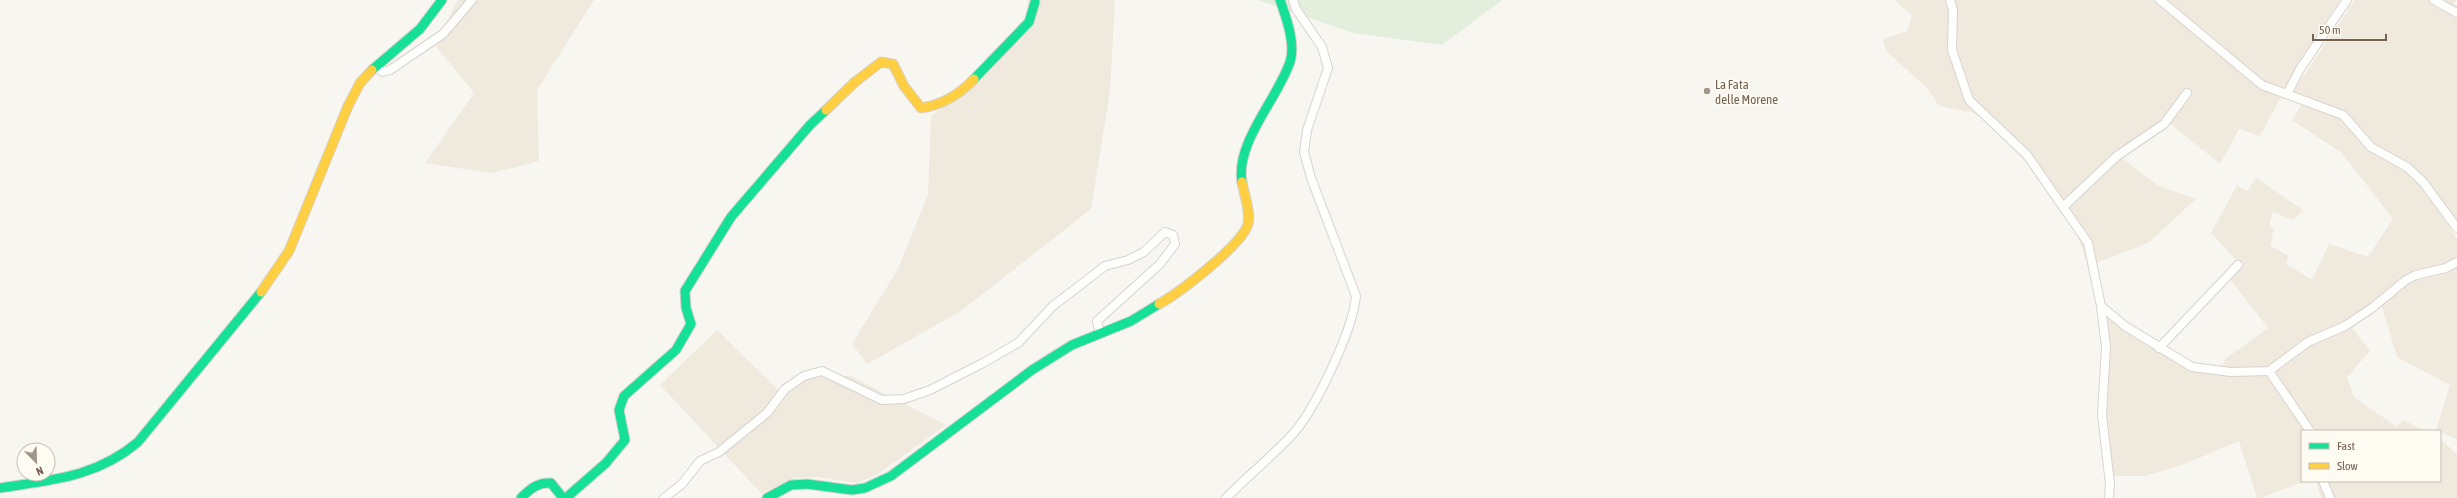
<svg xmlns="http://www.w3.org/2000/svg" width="2457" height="498" font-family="'Asap Condensed',sans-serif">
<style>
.residential{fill:#f0e9de}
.green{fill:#e4eedc}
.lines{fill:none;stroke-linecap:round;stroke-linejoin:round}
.street-casing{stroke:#d8d3ce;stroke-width:10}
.fast-casing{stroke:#d6d2cb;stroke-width:11}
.slow-casing{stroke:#d6d2cb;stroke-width:11}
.street{stroke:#fefefd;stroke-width:8}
.fast{stroke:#16e098;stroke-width:9}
.slow{stroke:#ffcf43;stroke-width:9}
.poi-dot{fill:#a39689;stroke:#fefbf3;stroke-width:1.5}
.labels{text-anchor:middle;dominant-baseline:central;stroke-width:3.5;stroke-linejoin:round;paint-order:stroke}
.poi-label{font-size:13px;fill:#756251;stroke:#fefbf3;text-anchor:start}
</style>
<rect width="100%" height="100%" fill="#f8f6f0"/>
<g class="residential">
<path d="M458,0H594L537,90L539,161L492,173L425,163L474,93L435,45Z"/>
<path d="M1028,0H1115L1110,91L1091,209L961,311L867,364L852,344L899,267L928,195L931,116L988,73L1024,30Z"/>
<path d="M1895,0H2153L2211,47L2214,40L2167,0H2340L2299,64L2260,136L2239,129L2220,164L2169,123L2150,140L2122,158L2157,185L2196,199L2148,243L2088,266L2077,234L2024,160L2005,140L1980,117L1971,112L1939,106L1928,89L1886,51L1883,39L1907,31L1912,16Z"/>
<path d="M2355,0H2456L2454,4L2457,6V221L2449,227L2457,239V439L2436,430L2450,385L2397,357L2382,307L2352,328L2370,351L2347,377L2354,397L2397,427L2403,420L2426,431H2302V481H2306L2260,498H2257L2239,441L2185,464L2145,476H2108L2101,431L2104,307L2190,361L2208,366L2223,365L2225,359L2268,328L2227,275L2236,260L2211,233L2237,185L2247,191L2256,178L2303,210L2293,220L2273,212L2269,226L2274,229L2270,245L2288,256L2286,264L2312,280L2329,244L2368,257L2393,219L2342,153L2292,120L2303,103L2288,99Z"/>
<path d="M717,330L780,392L797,381L821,377L850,376L946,425L878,474L857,483L817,477L796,478L762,494L660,385Z"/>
<path d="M2440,439L2457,454V498H2321L2316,481H2440Z"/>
</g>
<path class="green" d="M1258,0H1502L1442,45L1353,33Z"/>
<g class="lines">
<defs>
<g id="street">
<path d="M1950,0L1953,10L1952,50L1969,100L2027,155L2088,243L2101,306L2125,326L2192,367L2231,372L2269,371L2308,342L2345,326L2372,308L2406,280L2416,275L2446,268L2457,262"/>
<path d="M2160,0L2262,85L2343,115L2371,147L2407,167L2423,182L2457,228"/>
<path d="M2434,0L2457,13"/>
<path d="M375,67L383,72L390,70L443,34L472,0"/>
<path d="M2287,94L2300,69L2347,0"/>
<path d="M2063,207L2117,156L2164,124L2187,93"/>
<path d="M2101,306L2106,347L2102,415L2110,484L2109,498"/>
<path d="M2159,348L2238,265"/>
<path d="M2269,371L2310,431"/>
<path d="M2323,481L2330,498"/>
<path d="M664,498L682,484L700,461L719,452L767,413L785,389L804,376L822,371L882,400L904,399L930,390L983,363L1018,343L1053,306L1105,266L1128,260L1144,252L1165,232L1173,235L1175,244L1160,264L1097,321L1100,333"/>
<path d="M1226,498C1247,477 1271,457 1292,435C1315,410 1353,330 1356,296L1311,178L1304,152L1307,130L1328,68L1322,47L1296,9L1293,0"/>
</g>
<g id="fast">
<path d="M372,70L420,29L442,0"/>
<path d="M974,79L1029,22L1035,2"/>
<path d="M1242,182C1235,143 1278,98 1290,62C1296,44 1286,17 1280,0"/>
<path d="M0,488C52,480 97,477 138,442L261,292"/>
<path d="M521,498C530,489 538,482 551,483L563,498"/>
<path d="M566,498L606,463L625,440L619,410L624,396L676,350L691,324L686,308L685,291L731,217L810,125L826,110"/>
<path d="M767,498L791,485L807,484L852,490L865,488L891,476L1032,370L1072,345L1131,321L1159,304"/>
</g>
<g id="slow">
<path d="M826,110L855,82L881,62L893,64L904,86L921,108C941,105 960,94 974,79"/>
<path d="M261,292L289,251L348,106L360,83L372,70"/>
<path d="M1159,304C1179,293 1242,245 1248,224C1251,213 1244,194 1242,182"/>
</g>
</defs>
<use href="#street" class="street-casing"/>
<use href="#fast" class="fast-casing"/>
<use href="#slow" class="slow-casing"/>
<use href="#street" class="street"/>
<use href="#fast" class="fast"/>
<use href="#slow" class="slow"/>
</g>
<circle class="poi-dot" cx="1707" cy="91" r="4"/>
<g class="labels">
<g class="poi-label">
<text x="1715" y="84">La Fata<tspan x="1715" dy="15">delle Morene</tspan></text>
</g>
</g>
<rect x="2301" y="430" width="140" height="52" fill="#fefbf3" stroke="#c7beb2"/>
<rect x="2309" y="443" width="20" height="6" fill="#16e098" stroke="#c7beb2"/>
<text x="2337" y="450" font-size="12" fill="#756251">Fast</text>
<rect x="2309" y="463" width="20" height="6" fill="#ffcf43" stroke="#c7beb2"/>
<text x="2337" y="470" font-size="12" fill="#756251">Slow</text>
<g transform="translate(36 462) rotate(157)"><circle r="19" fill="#fefbf3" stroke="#c7beb2"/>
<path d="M0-3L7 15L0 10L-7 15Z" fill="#a39689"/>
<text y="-6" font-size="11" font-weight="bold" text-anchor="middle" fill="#756251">N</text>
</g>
<path d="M2313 34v6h73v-6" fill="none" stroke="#756251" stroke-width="2"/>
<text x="2319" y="34" font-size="12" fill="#756251" stroke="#fefbf3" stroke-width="3" paint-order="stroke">50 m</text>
</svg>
